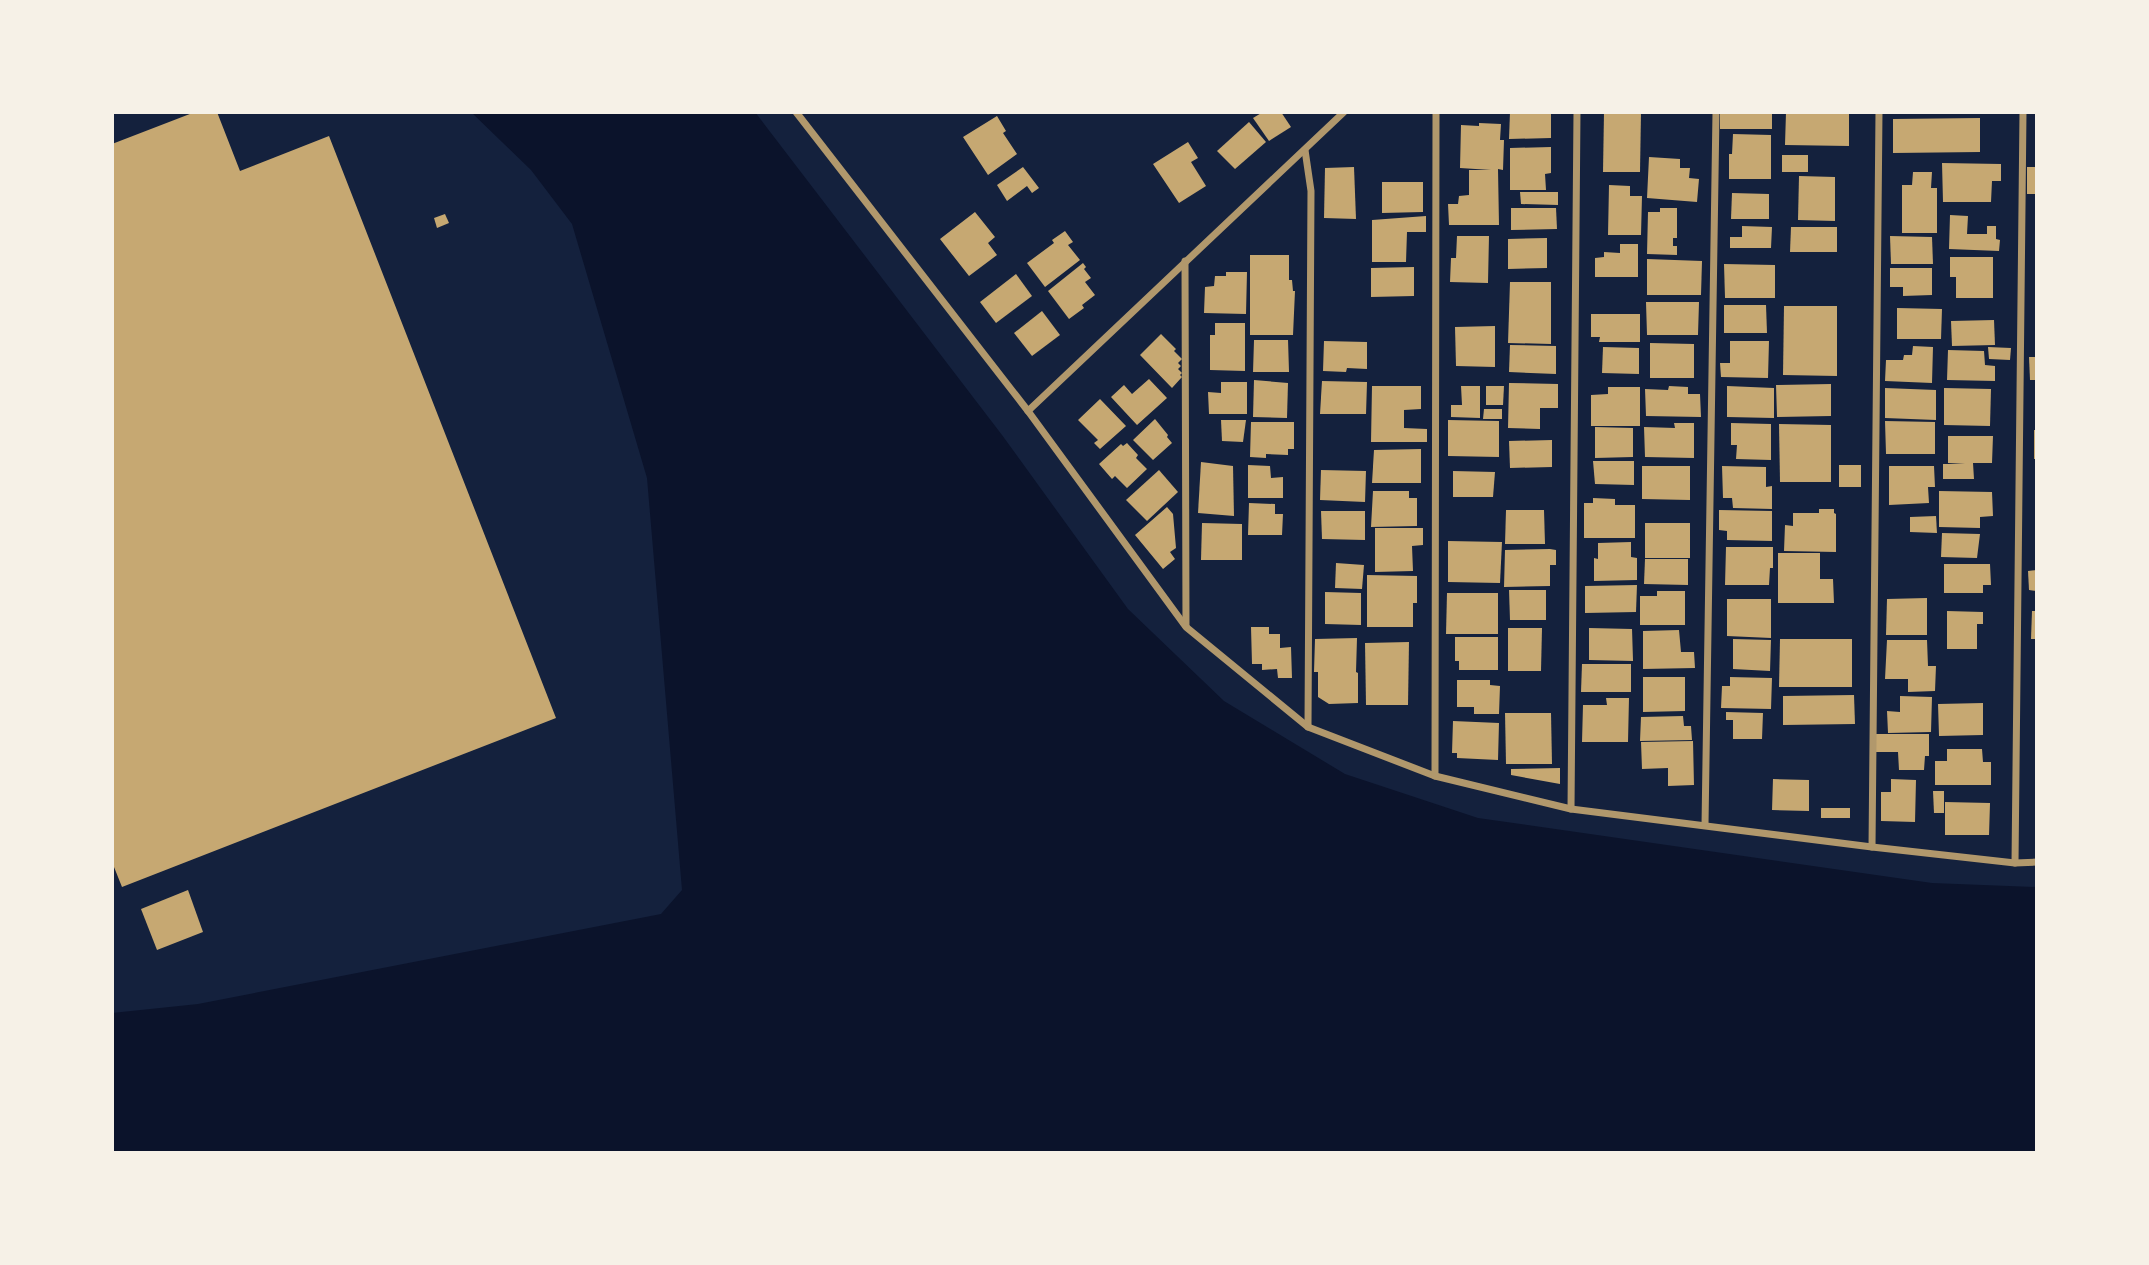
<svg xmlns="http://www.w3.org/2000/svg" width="2149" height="1265" font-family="'Sofia Sans Condensed',sans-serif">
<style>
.water{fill:#0b132b}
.building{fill:#c6a872}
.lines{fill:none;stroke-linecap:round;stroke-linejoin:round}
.minor{stroke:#b1986c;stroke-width:7}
</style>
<rect width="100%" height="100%" fill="#14213d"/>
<path class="water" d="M471,112H755L1002,435L1128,609L1224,701L1345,774L1478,818L1932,883L2037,887V1153H112V1013L198,1004L661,914L682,890L647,478L572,224L531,170Z"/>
<g class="building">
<path d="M195,112H217L240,171L329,136L556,718L122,887L112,862V144Z"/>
<path d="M1263,112H1281L1291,127L1269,141L1253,118Z"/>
<path d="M1510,112H1551V138L1509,139Z"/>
<path d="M1604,112H1641L1640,172H1603Z"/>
<rect x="1720" y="112" width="52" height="17"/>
<path d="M1786,112H1849V146L1785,145Z"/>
<path d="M997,116L1006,131L1003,133L1017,154L988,175L963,137Z"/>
<path d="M1980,118V152L1893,153V119Z"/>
<path d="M1249,122L1266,142L1235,169L1217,151Z"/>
<path d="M1479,123L1501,124L1500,140H1504L1503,170L1498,169L1499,225H1449L1448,204H1458L1459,196L1469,195V170H1491L1460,168L1461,125L1479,126Z"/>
<path d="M1733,134L1771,135V179H1729V154H1732Z"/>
<path d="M1188,142L1198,158L1191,162L1206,186L1179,203L1153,164Z"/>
<path d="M1551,147V173L1545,174L1546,190H1510V148Z"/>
<rect x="1782" y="155" width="26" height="17"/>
<path d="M1649,157L1680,159V168H1690L1689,178L1699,179L1697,202L1647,198Z"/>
<path d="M1942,163L2001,164V181H1992L1991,202H1943Z"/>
<path d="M1023,167L1039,188L1032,193L1027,186L1007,201L997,185Z"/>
<path d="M1354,167L1356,219L1324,218L1325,168Z"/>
<rect x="2027" y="167" width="10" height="27"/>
<path d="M1913,172H1932L1931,188H1937V233H1902V185H1912Z"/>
<path d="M1799,176L1835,177V221L1798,220Z"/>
<path d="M1382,182H1423V212L1382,213Z"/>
<path d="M1609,185L1630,186V196H1642L1641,235H1608Z"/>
<path d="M1520,192H1558V205L1521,204Z"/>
<path d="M1732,193L1769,194V219H1731Z"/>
<path d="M1511,208H1556L1557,229L1511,230Z"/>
<path d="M1660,208H1677V238H1673V246H1677V255L1647,254L1648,212H1660Z"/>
<path d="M975,212L995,237L988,243L997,255L969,276L940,239Z"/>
<path d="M445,214L449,223L437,228L434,218Z"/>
<path d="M1950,215L1968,216L1967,234H1987V226H1996V239L2000,240L1999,251L1949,249Z"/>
<path d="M1426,216V232H1407L1406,262H1372V220Z"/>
<path d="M1742,226L1772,227L1771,248H1730V237H1742Z"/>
<path d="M1791,227H1837V252H1790Z"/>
<path d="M1065,231L1073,242L1068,245L1080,260L1045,287L1027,263L1054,243L1052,240Z"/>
<path d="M1457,236H1489L1488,283L1450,282L1451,258H1456Z"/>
<path d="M1890,236L1932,237L1933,264H1891Z"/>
<path d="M1547,238V268L1508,269V239Z"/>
<path d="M1620,244H1638V277H1595V258L1604,257V252L1620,253Z"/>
<path d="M1250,255H1289V280H1292L1293,291H1295L1293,335H1250Z"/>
<path d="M1950,257H1993V298H1956V277H1950Z"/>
<path d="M1647,259L1702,261L1701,295H1647Z"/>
<path d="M1083,263L1086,267L1084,269L1091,278L1085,282L1095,295L1082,305L1084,308L1069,319L1048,291Z"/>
<path d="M1724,264L1775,265V298H1725Z"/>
<path d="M1414,267V296L1371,297V268Z"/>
<path d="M1890,268H1932V295L1903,296V287H1890Z"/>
<path d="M1226,272H1247L1246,314L1204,313L1205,287L1214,286L1215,276H1226Z"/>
<path d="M1016,274L1032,296L996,323L980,302Z"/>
<path d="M1510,282H1551V344L1508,343Z"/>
<path d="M1646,302H1699L1698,335H1647Z"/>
<path d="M1724,305H1766L1767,333H1724Z"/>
<path d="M1784,306H1837V376L1783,375Z"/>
<path d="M1897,308L1942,309L1941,339H1897Z"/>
<path d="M1042,311L1060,335L1032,356L1014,333Z"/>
<path d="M1591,314H1640V342H1599L1600,337H1591Z"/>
<path d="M1994,320L1995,345L1952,346L1951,321Z"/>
<path d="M1215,323H1245V371L1210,370V335H1215Z"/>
<path d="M1495,326V367L1456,366L1455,327Z"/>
<path d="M1161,334L1176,349L1174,351L1182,359L1178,363L1181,366L1178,369L1182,373L1180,375L1182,377L1172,388L1140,355Z"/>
<path d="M1254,340H1288L1289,372H1253Z"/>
<path d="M1324,341L1367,342V369L1347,368L1346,372L1323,371Z"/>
<path d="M1730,341H1769L1768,378L1721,377L1720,363H1730Z"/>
<path d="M1650,343L1694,344V378H1650Z"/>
<path d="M1510,345L1556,346V374L1509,372Z"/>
<path d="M1913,346L1933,347L1932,383L1885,381L1886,360H1903L1904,355H1912Z"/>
<path d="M1603,347L1639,348V374L1602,373Z"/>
<path d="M1988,347L2011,348L2010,360L1989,359Z"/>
<path d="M1948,350L1984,351L1985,365L1995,366V381L1947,380Z"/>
<path d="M2029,357H2037V380H2030Z"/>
<path d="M1149,379L1167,398L1137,425L1111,397L1124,385L1132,394Z"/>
<path d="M1254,380L1288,383L1287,418L1253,417Z"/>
<path d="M1322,381L1367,382L1366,414H1320Z"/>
<path d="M1221,382H1247V414H1209L1208,392L1221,393Z"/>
<path d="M1509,383L1558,384V408H1540V429L1508,428Z"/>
<path d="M1831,384V416L1777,417L1776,385Z"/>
<path d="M1372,386H1421V409L1404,410V428L1427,429V442H1371Z"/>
<path d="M1461,386H1480V418L1451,417V405H1462Z"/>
<path d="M1486,386H1504L1503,405H1486Z"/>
<path d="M1669,386L1688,387V394H1700L1701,417L1646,416L1645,389L1668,390Z"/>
<path d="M1727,386L1774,388V418L1727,417Z"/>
<path d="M1608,387H1640V426H1591V395L1608,394Z"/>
<path d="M1885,388L1936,390V420L1885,418Z"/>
<path d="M1944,388L1991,389L1990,426L1944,425Z"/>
<path d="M1100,399L1126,426L1100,449L1094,443L1098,440L1078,420Z"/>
<path d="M1484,409H1502V419H1483Z"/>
<path d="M1155,419L1168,435L1167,437L1172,443L1153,460L1133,440Z"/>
<path d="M1221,420H1246L1243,442L1222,441Z"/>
<path d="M1448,420L1499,421V457L1448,456Z"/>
<path d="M1885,421L1935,422V454H1886Z"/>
<path d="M1251,422H1294V449H1288V455L1266,454V458L1250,457Z"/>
<path d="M1674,423H1694V458L1645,457L1644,427L1675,428Z"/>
<path d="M1731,423L1771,424V460L1736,459L1737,445H1731Z"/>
<path d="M1779,424L1831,425V482H1780Z"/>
<path d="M1595,427L1633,428V457L1595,458Z"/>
<rect x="2034" y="430" width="3" height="29"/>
<path d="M1948,436H1993L1992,463H1973L1974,479H1943V464H1965L1948,463Z"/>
<path d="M1552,440V467L1510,468L1509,441Z"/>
<path d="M1127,443L1138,455L1136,458L1147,469L1127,488L1115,476L1112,479L1099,464L1121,444L1123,446Z"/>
<path d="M1421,449V483H1372L1374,450Z"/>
<path d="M1593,461H1634V485L1595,484Z"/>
<path d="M1201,462L1233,466L1234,516L1198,513Z"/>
<path d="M1248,465L1270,466L1271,478L1283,477V498H1248Z"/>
<rect x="1839" y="465" width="22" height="22"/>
<path d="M1642,466H1690V500L1642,499Z"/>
<path d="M1722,466L1766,467V487L1772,486V509L1733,508L1732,498H1723Z"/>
<path d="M1889,466H1934L1935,487H1928L1929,503L1889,505Z"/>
<path d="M1159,470L1178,492L1147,521L1126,500Z"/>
<path d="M1321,470L1366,471L1365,502L1320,500Z"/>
<path d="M1453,471L1495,472L1493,497H1453Z"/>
<path d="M1373,491H1409V498H1417V526L1371,527Z"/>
<path d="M1939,491L1992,492L1993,516L1980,517V528L1939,527Z"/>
<path d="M1593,498L1615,499V505H1635V538H1584V503H1593Z"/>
<path d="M1249,503L1275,504V514H1283L1282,535H1248Z"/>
<path d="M1167,507L1173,514L1176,548L1170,552L1175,559L1163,569L1135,535Z"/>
<path d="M1819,509H1834V513L1836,514V552L1784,551L1785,525L1793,526V513H1819Z"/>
<path d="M1506,510H1544L1545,544H1505Z"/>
<path d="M1719,510L1772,511V541L1727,540V531L1719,530Z"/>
<path d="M1321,511H1365V540L1322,539Z"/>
<path d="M1936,516L1937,533L1910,532V517Z"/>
<path d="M1202,523L1242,524V560H1201Z"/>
<rect x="1645" y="523" width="45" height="35"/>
<path d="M1375,528H1423V545L1412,546L1413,571L1375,572Z"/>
<path d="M1942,533L1980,534L1977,558L1941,557Z"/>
<path d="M1448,541L1502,542L1500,583L1448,582Z"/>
<path d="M1631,542V557L1637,558V580L1594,581V558L1598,559V543Z"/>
<path d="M1726,547H1773V568H1770L1769,585H1725Z"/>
<path d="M1550,549L1556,550V565H1550V586L1504,587L1505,550Z"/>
<path d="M1778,553H1820V579H1833L1834,603H1778Z"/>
<path d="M1645,559H1688V585L1644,584Z"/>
<path d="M1336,563L1364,565L1362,589L1335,588Z"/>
<path d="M1944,564H1990L1991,585H1983V593H1944Z"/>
<path d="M2037,570V591L2029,590L2028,571Z"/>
<path d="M1367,575L1417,576V603H1413V627H1367Z"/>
<path d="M1637,585L1636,612L1585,613V586Z"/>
<path d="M1509,590H1546V620H1510Z"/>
<path d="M1657,591H1685V625H1640V596H1657Z"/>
<path d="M1325,592L1361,593V625L1325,624Z"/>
<path d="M1447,593H1498V634H1446Z"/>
<path d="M1927,598V635H1886L1887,599Z"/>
<path d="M1727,599H1771V638L1727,636Z"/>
<path d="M1947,611L1983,612V624H1977V649H1947Z"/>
<path d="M2032,611H2037V639H2031Z"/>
<path d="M1251,627H1269V634H1280V648L1291,647L1292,678H1278L1277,669L1262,670V664H1252Z"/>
<path d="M1508,628H1542L1541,671H1508Z"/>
<path d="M1589,628L1632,629L1633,661L1589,660Z"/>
<path d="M1679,630L1681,652H1694L1695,668L1643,669V631Z"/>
<path d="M1455,637H1498V670H1459V661H1455Z"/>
<path d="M1357,638L1356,672L1358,673V703L1329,704L1318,697V672H1314L1315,639Z"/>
<path d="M1733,639L1771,640L1770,671L1733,669Z"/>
<path d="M1780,639H1852V687H1779Z"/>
<path d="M1887,640H1927L1928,666H1936L1935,691L1908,692V679H1885Z"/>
<path d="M1409,642L1408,705H1366L1365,643Z"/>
<path d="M1582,664H1631V692H1581Z"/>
<path d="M1643,677H1685V711L1643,712Z"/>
<path d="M1730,677L1772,678L1771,709L1721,708L1722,686H1730Z"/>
<path d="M1457,680H1490V685L1500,686L1499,714H1474V707H1457Z"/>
<path d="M1854,695L1855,724L1783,725V696Z"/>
<path d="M1900,696L1932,697L1931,732L1888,733L1887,711L1900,712Z"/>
<path d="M1606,698H1629L1628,742H1582L1583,705H1607Z"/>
<path d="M1983,703V735L1939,736L1938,704Z"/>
<path d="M1726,712L1763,713L1762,739H1733V720H1726Z"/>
<path d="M1505,713H1551L1552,764H1506Z"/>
<path d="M1683,716L1684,726H1691L1692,740L1640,741L1641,717Z"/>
<path d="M1453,721L1499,723L1498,760L1457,758V753H1452Z"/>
<path d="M1876,734H1929V756H1925L1924,770H1899L1898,752H1876Z"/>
<path d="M1693,741L1694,785L1668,786V768L1642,769L1641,742Z"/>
<path d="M1947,749H1982L1983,762H1991V785H1935V761H1947Z"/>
<path d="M1560,768V784L1511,775V769Z"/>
<path d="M1773,779L1809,780V811L1772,810Z"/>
<path d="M1891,779L1916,780L1915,822L1881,821V792H1891Z"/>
<path d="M1933,791H1944V813H1934Z"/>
<path d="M1945,802L1990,803L1989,835H1945Z"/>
<rect x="1821" y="808" width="29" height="10"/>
<path d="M188,890L203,932L157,950L141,909Z"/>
</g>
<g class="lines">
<g class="minor">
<path d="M796,112L1028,411L1186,627L1308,727L1435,776L1571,809L1872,847L2015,863L2037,862"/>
<path d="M1305,150L1311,191L1308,727"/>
<path d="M1185,261L1186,626"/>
<path d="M1028,411L1344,112"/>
<path d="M1435,776L1436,112"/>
<path d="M1571,809L1577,112"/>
<path d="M1705,825L1716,112"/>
<path d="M1872,847L1879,112"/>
<path d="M2015,863L2023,112"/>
</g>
</g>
<rect width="2149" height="1265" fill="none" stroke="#f6f1e7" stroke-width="228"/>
</svg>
